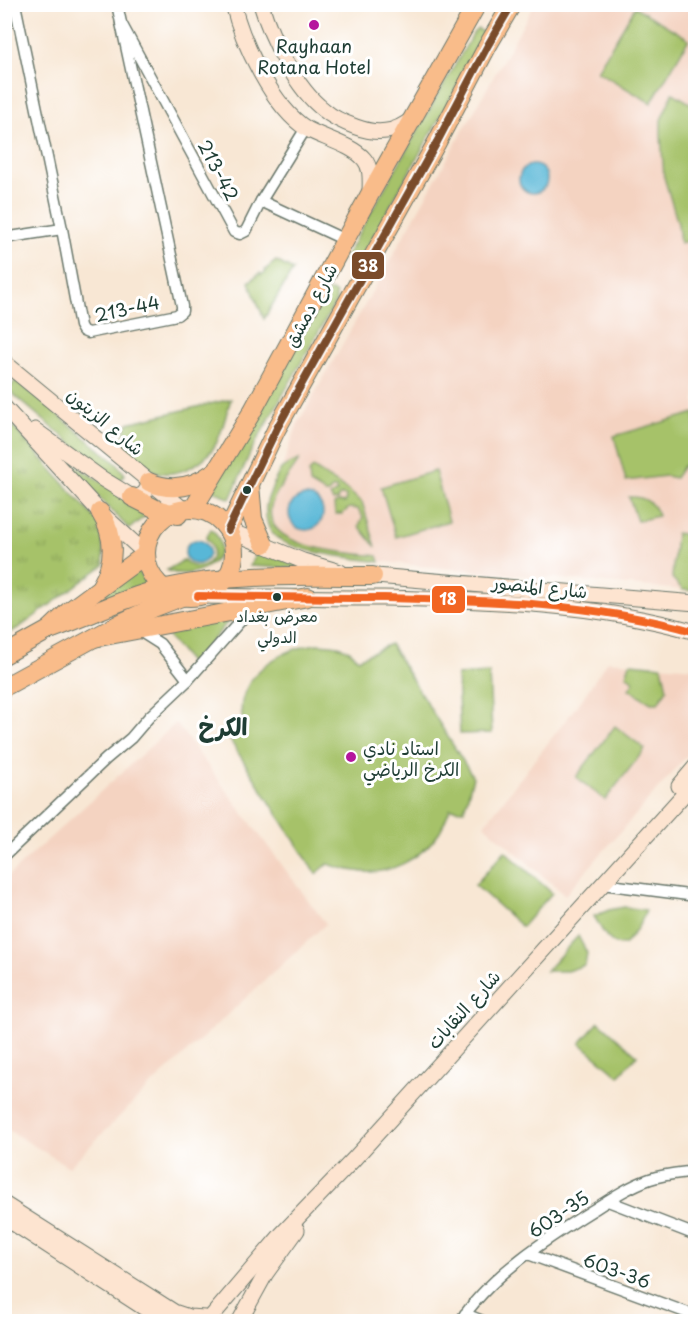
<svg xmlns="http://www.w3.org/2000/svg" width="700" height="1326" font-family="'Playpen Sans','Playpen Sans Arabic',sans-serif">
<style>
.built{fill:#f4d3c1}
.green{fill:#a6c269;stroke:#62804e;stroke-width:1.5}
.park{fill:url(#park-tufts);stroke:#62804e;stroke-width:1.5}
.water{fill:#59b7d7;stroke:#3c7a86;stroke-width:1.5}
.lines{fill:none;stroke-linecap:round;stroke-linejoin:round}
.street-casing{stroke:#6b786c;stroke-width:13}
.secondary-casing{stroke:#6b786c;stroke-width:17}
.primary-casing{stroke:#6b786c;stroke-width:20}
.street{stroke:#fff;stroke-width:10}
.secondary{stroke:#fde4d0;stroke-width:15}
.primary{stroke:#f9bc8a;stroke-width:18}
.bus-1-casing{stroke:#fff;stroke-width:12}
.bus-2-casing{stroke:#fff;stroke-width:12}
.bus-1{stroke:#7a4b2a;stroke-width:8}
.bus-2{stroke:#f26522;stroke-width:8}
.poi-dot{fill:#b5179e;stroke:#fff;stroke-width:2}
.bus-dot{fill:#1f3d34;stroke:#fff;stroke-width:2}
.labels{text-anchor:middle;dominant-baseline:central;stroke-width:6;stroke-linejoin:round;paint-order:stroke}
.bus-label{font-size:16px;fill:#1f3d34;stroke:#fff}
.poi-label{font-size:18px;fill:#1f3d34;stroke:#fff}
.street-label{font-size:18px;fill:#1f3d34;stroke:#fff}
.district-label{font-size:24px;font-weight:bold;fill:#1f3d34;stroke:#fff}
.line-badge{stroke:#fff;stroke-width:2}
.badge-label{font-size:16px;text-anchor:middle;font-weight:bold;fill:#fff}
</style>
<defs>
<pattern id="park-tufts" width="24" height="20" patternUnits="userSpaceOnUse" patternTransform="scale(1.5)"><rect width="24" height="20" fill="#a6c269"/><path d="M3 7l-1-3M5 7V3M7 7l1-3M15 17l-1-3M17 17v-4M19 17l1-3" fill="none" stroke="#879f57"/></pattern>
</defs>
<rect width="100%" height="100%" fill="#fff"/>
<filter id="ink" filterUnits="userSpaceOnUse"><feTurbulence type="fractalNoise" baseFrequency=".0167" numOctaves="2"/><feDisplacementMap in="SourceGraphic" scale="12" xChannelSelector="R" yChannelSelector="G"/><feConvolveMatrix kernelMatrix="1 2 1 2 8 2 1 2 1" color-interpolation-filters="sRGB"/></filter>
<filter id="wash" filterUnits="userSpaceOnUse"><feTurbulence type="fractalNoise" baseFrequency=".008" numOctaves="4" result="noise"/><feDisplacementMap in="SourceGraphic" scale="24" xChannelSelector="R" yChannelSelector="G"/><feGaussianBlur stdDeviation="1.35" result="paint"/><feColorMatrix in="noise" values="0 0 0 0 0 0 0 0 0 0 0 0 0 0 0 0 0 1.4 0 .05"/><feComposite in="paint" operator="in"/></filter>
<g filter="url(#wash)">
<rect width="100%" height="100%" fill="#f8e7d4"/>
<g class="built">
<path d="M534,5H695V591L419,566L321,553L301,547L275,536L267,522L265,511L268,500L282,468L297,425Z"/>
<path d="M607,661L695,668V747L565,895L484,825L583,698Z"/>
<path d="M176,723L326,924L149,1087L69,1167L5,1128V879Z"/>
</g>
<g class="green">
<path d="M635,7L689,39L651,103L597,71Z"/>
<path d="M478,29L483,32L484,38L359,262L352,266L348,263L346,256L474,32Z"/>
<path d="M673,93L695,106L696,165L694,171L695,239L680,243L678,224L664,177L661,136V120Z"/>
<path d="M276,261L293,270L264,319L249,282L260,273L261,275L266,272L265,270Z"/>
<path d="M332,291L336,294V301L251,451L230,499L211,489L327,292Z"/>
<path d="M16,380L116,463L125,474L120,481L110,476L8,390Z"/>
<path d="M231,399C226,414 223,430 216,444C205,463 178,478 156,472C147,469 129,452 123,445L122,439L128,423Z"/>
<path d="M695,413V462L683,466L675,478L666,476L626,481L614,436Z"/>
<path d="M60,456L150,512L129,529Z"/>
<path d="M299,460C291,475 277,487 272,503C257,550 351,553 378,556L380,562C352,557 298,554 276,537C265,528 264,510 268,498C271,491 277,473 282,468C286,465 294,462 299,460Z"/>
<path d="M313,468L346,489L362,502L376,547L359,526L363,517L358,509L349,508L342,514H335L334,504L338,502L345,503L346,496L342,495L339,496L337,500L333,501L330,496L337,492L336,488L332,489L327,494L310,484L309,472Z"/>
<path d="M435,471L449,521L396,537L381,487Z"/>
<path d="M629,497C644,496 654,503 658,516L637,521Z"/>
<path d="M211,529C242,558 190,583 167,570L184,560C201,578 224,556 206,538Z"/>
<path d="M676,533L695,536V591L683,590L672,578Z"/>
<path d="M258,550L306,569L250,566Z"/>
<path d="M136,570L139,571L147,584L87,606Z"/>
<path d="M230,619L192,666L163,630Z"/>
<path d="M316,644C335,645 345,644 358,659L390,644L473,777L464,810L450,809C447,816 444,824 440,831C423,858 388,877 356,871C347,870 337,867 328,864L316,874L228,737L243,725C243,718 240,709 242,702C249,667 285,649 316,644Z"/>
<path d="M630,663L662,666L667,689L658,703H651L629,689L634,681L626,675Z"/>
<path d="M489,673L492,733L460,734L457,675Z"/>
<path d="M615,726L645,749L605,800L576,777Z"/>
<path d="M505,851L552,893L522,927L475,885Z"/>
<path d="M624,907L646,910C642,923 634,934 624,945C608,946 602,929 594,916L609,910Z"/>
<path d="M578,936L587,953L585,965L567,971H546Z"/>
<path d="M599,1022L637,1055L619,1076L580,1043Z"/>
</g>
<path class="park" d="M4,416L101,525L104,565L23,625L5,636Z"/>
<g class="water">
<circle cx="533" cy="179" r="14"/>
<circle cx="306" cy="513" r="17"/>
<circle cx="197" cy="552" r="12"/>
</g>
</g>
<g filter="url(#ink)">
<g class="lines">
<defs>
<g id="street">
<path d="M15,4L62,229L80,326L83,331L88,333L177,315L182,311V306L121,23"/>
<path d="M117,4L121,23L234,232L240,234L246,231L261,201L306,128"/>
<path d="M261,201L345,240"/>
<path d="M4,238L62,229"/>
<path d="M138,630L160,644L188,680"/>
<path d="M4,856L106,759L131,738L149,717L188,680L251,609"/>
<path d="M602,884L696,896"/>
<path d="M608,1201L696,1235"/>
<path d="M528,1254L696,1316"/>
<path d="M465,1314L485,1322"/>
<path d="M460,1322C490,1275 548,1238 593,1210C612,1198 630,1186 650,1179C664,1174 681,1173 696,1171"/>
</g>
<g id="secondary">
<path d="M233,4C242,42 273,108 307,129C323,138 352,145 364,159C372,168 370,182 370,194"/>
<path d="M261,4C271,38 296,89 324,110C333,118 345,123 356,127C377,135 395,133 412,119"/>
<path d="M4,362L183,509"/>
<path d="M4,407L100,512L146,554"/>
<path d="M35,430L101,478L132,497C142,498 148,492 149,482"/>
<path d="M228,530L303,561L340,572"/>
<path d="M364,575L696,603"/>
<path d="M198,596C260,597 322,598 384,598C489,600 594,603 696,632"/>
<path d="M679,786L696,766"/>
<path d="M4,1204L174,1312L189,1317L205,1318"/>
<path d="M4,1217L166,1322"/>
<path d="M212,1316L281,1235L353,1160L696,781"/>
<path d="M239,1322L266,1273L297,1230"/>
</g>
<g id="primary">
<path d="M149,482C172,492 194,487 214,472"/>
<path d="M250,485L253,519L264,544"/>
<path d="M132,497L156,509L178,515"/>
<path d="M193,509L252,412L370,194L477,4"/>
<circle cx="190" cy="553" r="44"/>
<path d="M100,512C115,536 116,561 101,586"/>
<path d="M228,530L277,428L437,142L488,45L512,4"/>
<path d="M49,630C88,617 126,596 166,588C234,573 304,576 373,576"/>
<path d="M94,638L308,597"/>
<path d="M4,655L49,630L69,611L146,554"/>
<path d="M4,687L123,622L153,608L184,596"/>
</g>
</defs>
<use href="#street" class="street-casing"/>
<use href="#secondary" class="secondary-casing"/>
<use href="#primary" class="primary-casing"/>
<use href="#street" class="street"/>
<use href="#secondary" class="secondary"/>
<use href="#primary" class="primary"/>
<defs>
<path id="bus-1" d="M228,530L277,428L437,142L488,45L512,4"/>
<path id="bus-2" d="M198,596C260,597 322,598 384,598C489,600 594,603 696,632"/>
</defs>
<use href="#bus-1" class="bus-1-casing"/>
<use href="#bus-2" class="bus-2-casing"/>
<use href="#bus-1" class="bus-1"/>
<use href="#bus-2" class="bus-2"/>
</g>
</g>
<g class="poi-dot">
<circle cx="314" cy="25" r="6"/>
<circle cx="351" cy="757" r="6"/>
</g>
<g class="bus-dot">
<circle cx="247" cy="490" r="5"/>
<circle cx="277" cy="597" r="5"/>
</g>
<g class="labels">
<g class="bus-label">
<text x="277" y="615">معرض بغداد<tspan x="277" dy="21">الدولي</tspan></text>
</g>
<g class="poi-label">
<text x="314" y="45">Rayhaan<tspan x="314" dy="21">Rotana Hotel</tspan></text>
<text x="363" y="747" text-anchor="start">استاد نادي<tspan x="363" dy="21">الكرخ الرياضي</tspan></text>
</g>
<g class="street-label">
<text transform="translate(219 170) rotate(62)">213-42</text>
<text transform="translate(310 305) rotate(-62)">شارع دمشق</text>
<text transform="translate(127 308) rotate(-12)">213-44</text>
<text transform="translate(106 421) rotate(40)">شارع الزيتون</text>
<text transform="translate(540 586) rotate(6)">شارع المنصور</text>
<text transform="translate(463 1009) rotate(-48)">شارع النقابات</text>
<text transform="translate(558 1214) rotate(-34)">603-35</text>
<text transform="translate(617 1270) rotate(20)">603-36</text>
</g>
<g class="district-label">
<text x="223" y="726">الكرخ</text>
</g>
</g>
<g class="line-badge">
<rect x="351" y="251" width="34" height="29" rx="6" fill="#7a4b2a"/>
<rect x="431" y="585" width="35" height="29" rx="6" fill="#f26522"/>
</g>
<g class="badge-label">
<text x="368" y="272">38</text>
<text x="448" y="605">18</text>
</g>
<rect width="700" height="1326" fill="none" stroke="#fff" stroke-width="24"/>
</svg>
